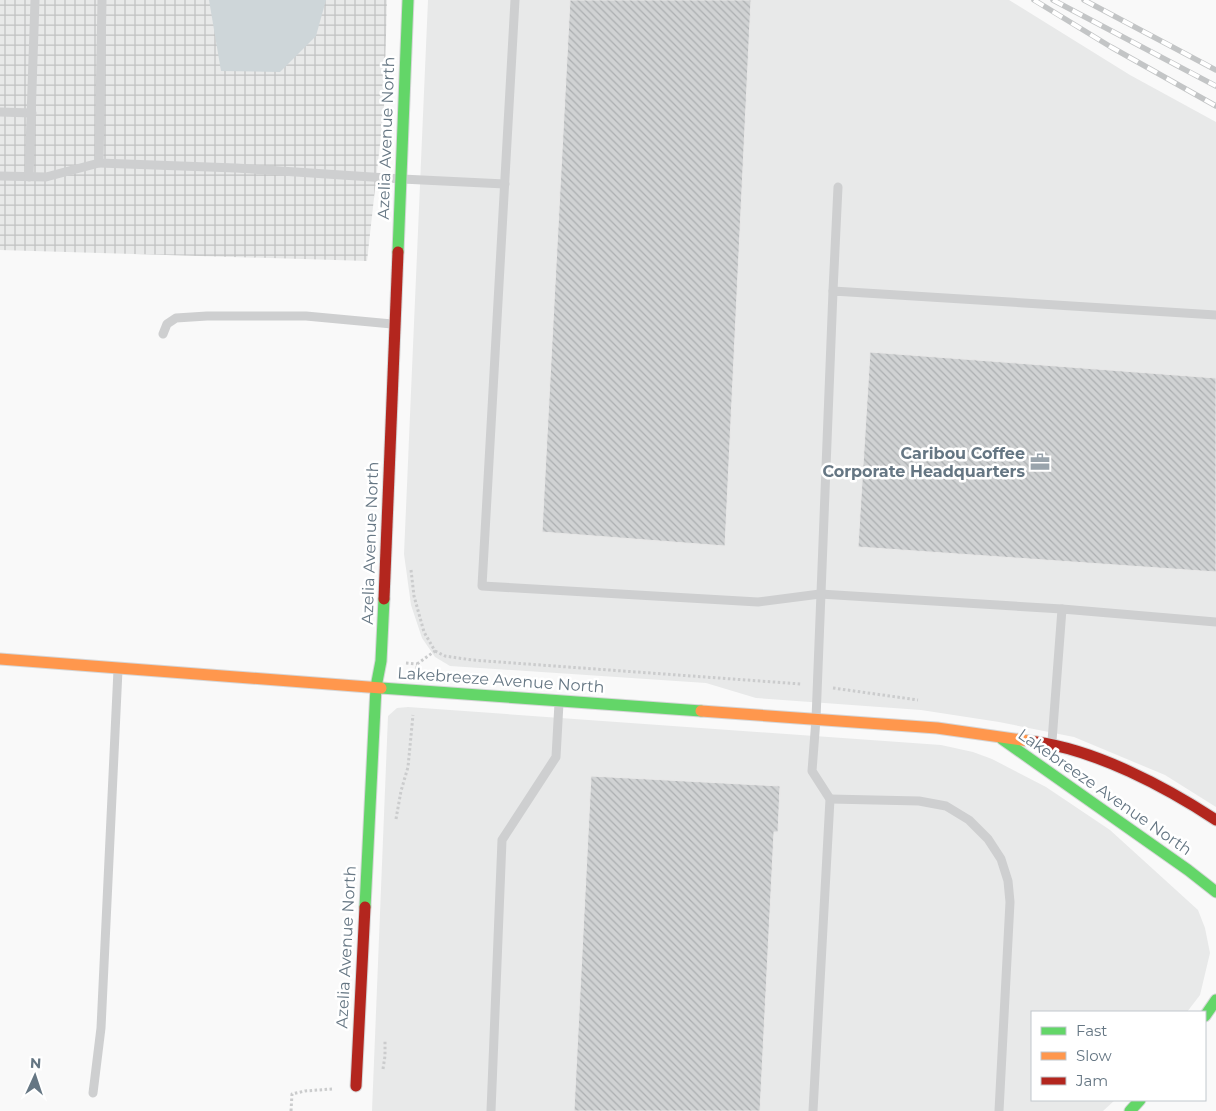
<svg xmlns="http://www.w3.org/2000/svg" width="1216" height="1111" font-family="Montserrat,sans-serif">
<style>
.built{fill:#e8e9e9}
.industrial{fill:url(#industrial-grid)}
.water{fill:#ced6d9}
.building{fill:url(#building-back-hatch);stroke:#e8e8e8}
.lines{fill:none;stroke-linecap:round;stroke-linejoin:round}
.fast-casing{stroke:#d5d6d7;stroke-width:13}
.slow-casing{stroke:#d5d6d7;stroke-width:13}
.jam-casing{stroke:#d5d6d7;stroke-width:13}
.path{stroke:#cbcccd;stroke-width:3;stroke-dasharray:2.5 2.5;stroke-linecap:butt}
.lane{stroke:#cecfd0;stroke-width:9}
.fast{stroke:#63d668;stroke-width:11}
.slow{stroke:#ff974d;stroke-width:11}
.jam{stroke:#b3261e;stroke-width:11}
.rail-casing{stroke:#c3c5c6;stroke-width:5.5}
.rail{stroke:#fff;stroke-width:4;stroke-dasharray:11;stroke-linecap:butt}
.labels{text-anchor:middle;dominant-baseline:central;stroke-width:5;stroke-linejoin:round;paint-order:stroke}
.street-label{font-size:16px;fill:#657683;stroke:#fff}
.poi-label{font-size:16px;font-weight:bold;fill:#657683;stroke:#fff;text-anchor:end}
</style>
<defs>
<pattern id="industrial-grid" width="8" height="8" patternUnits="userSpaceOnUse" patternTransform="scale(1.25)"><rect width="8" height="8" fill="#e8e9e9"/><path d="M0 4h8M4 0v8" fill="none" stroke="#c0c1c2"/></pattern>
<pattern id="building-back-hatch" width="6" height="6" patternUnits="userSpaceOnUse" patternTransform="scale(1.25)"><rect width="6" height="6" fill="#d0d2d3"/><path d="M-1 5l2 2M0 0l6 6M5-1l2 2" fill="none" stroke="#acafb1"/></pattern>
</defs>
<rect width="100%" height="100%" fill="#f9f9f9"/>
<g class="built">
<path d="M428,0H1009L1130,75L1216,122V807L1165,775L1074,737L999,722L921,710L756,698L706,683L450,666L435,657L422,638L411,605L404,554Z"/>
<path d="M408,707L941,745L973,752L992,759L1046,787L1110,830L1198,910L1205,928L1210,953L1200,995L1187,1012H1032V1100H1115L1103,1111H372L388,716L397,708Z"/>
</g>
<path class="industrial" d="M0,0H387L384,108L367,261L0,250Z"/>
<path class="water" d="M209,0H326L316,36L280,72L221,71Z"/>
<g class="building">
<path d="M570,0H751L725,546L542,532Z"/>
<path d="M870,352L1216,378V572L858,547Z"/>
<path d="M591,776L780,786L778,832H774L760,1111H574Z"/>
</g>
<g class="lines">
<defs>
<g id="fast">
<path d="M398,252L408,0"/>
<path d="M381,688L701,711"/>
<path d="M1002,739L1188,870L1216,892"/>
<path d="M365,907L376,687L381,661L384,599"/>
<path d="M1205,1016L1216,1000"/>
<path d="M1130,1111L1140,1100"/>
</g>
<g id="slow">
<path d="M0,659L381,688"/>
<path d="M701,711L937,728L1036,742"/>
</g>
<g id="jam">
<path d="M384,599L398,252"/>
<path d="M1036,742C1096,750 1166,787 1216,820"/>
<path d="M356,1086L365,907"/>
</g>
</defs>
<use href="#fast" class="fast-casing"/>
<use href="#slow" class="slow-casing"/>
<use href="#jam" class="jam-casing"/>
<g class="path">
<path d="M411,570L414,596L424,632L435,651L417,664V669"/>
<path d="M435,651L445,656L472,660L801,684"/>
<path d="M406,663L417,664"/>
<path d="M833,688L918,700"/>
<path d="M396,819L401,791L408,767L413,715"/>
<path d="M383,1069L385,1056V1040"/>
<path d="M291,1111L292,1094L305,1091L332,1089"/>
</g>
<g class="lane">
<path d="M102,0L99,163L236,168L402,179L505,184"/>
<path d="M515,0L482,586L758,602L820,594L1062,609"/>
<path d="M0,112L32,113"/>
<path d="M0,176L46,177L99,163"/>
<path d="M29,177L35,0"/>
<path d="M833,291L838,187"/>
<path d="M163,334L167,324L176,318L207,316H306L392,324"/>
<path d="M1052,741L1062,609L1216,622"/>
<path d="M830,799L919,801L946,806L969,820L988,839L1001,859L1008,881L1010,902L999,1111"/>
<path d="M93,1093L101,1028L118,670"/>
<path d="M491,1111L502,840L556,757L559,703"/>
<path d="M813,1111L830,799L812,771L816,719L833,291L1216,315"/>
</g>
<use href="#fast" class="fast"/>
<use href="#slow" class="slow"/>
<use href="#jam" class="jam"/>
<defs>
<g id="rail">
<path d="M1034,0L1111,47L1216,106"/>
<path d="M1053,0L1216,86"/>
<path d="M1084,0L1216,70"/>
</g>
</defs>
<use href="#rail" class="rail-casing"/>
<use href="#rail" class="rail"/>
</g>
<defs>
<symbol id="office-bare" viewBox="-9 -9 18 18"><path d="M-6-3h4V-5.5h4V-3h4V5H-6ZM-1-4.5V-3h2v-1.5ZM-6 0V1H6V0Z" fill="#99a4ac" stroke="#fff" stroke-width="2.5" paint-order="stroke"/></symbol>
</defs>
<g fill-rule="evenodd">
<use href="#office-bare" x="1026" y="448" width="28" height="28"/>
</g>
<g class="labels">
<g class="street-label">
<text transform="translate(386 138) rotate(-88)">Azelia Avenue North</text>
<text transform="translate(370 543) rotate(-88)">Azelia Avenue North</text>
<text transform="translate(501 680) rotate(4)">Lakebreeze Avenue North</text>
<text transform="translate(1105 792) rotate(35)">Lakebreeze Avenue North</text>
<text transform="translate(346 947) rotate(-87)">Azelia Avenue North</text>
</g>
<g class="poi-label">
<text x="1025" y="453">Caribou Coffee<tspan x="1025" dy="18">Corporate Headquarters</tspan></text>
</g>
</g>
<rect x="1031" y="1011" width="175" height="90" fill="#ffffff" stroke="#c1c8cd"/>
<rect x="1041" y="1027" width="25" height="8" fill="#63d668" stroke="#c1c8cd"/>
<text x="1076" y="1036" font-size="15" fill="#657683">Fast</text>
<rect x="1041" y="1052" width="25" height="8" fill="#ff974d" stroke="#c1c8cd"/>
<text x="1076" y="1061" font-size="15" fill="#657683">Slow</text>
<rect x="1041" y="1077" width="25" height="8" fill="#b3261e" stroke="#c1c8cd"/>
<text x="1076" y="1086" font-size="15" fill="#657683">Jam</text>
<g transform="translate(35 1076) rotate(3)" stroke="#ffffff" stroke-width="4" paint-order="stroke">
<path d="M0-4L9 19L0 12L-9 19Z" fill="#657683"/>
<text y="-8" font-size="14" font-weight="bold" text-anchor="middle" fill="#657683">N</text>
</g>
</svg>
